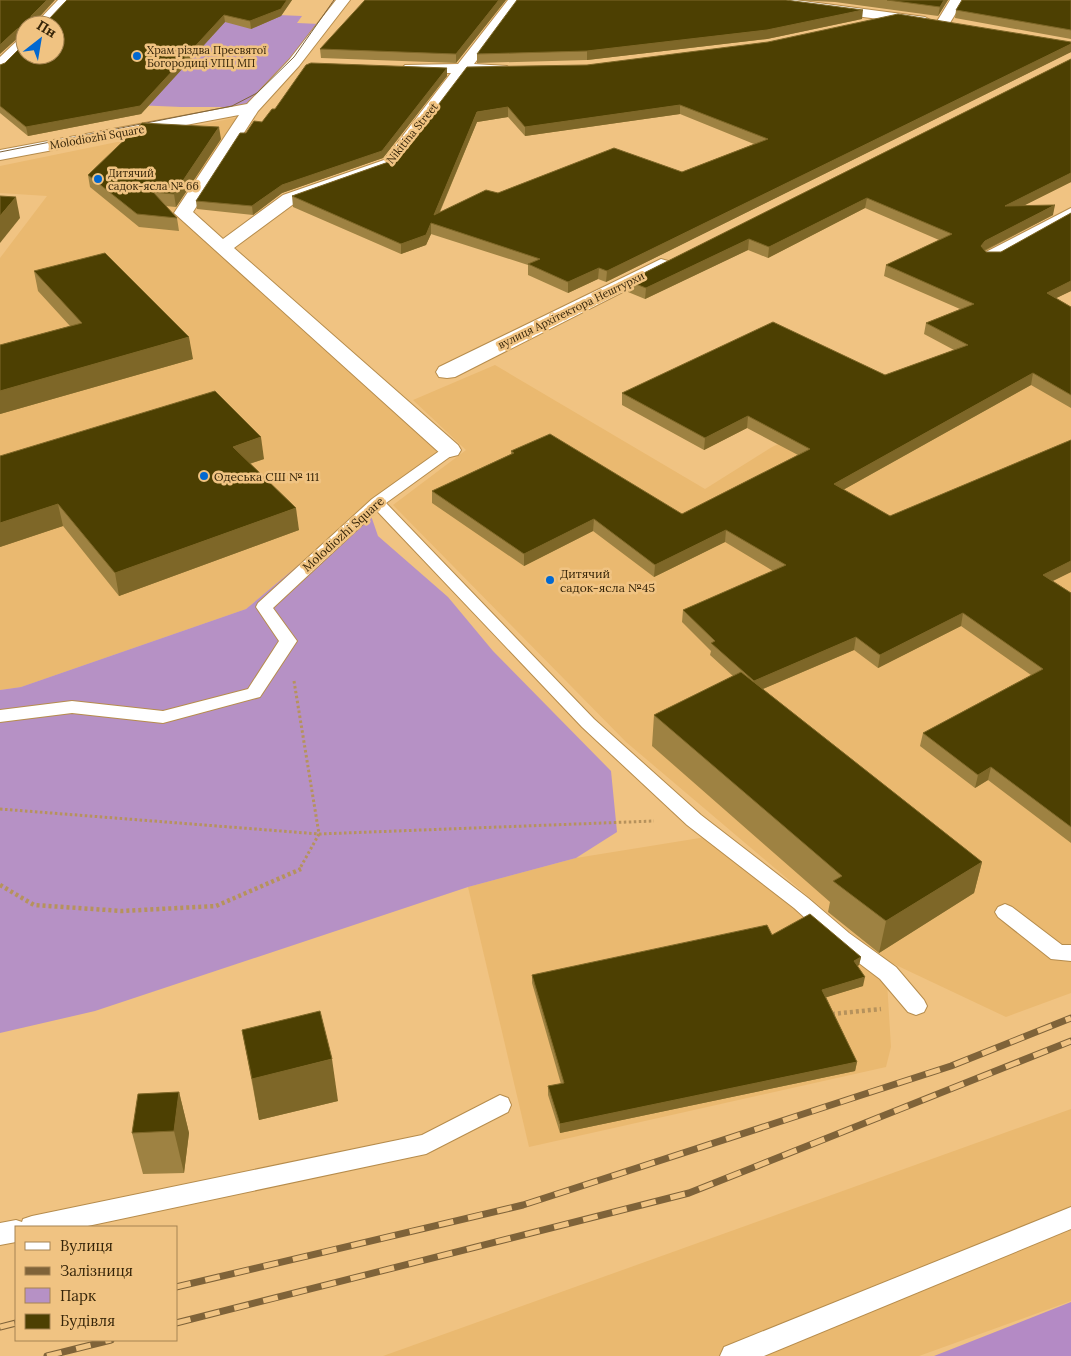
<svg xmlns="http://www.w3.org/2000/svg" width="1071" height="1356" font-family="Lora,serif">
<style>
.built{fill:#eab970}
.green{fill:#b691c5}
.forest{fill:#b48ac5}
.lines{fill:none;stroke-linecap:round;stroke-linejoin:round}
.lane-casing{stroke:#b68c4c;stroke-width:2}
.street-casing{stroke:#b68c4c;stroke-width:2}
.secondary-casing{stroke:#b68c4c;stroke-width:2}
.path-far1{stroke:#b6925c;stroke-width:3;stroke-dasharray:2.5 2.5;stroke-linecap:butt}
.path{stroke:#b6925c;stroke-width:4.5;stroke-dasharray:3 3;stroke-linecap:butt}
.lane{fill:#fff;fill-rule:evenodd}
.street{fill:#fff;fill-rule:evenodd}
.secondary{fill:#fff;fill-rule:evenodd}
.tram{stroke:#7f6339;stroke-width:1}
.rail-casing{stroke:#7f6339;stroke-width:7}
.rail{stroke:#f0c382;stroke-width:5;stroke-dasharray:15;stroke-linecap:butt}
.wall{fill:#9e8242;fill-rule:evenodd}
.shaded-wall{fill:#7e6728}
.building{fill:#4d4002;stroke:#7e6728;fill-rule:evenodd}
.poi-dot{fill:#0268d0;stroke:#f0c382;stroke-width:2}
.labels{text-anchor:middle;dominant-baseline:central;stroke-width:5;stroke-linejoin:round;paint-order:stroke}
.far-poi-label{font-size:11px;fill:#362509;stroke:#f0c382;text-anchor:start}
.far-street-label{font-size:11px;fill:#362509;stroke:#f0c382}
.poi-label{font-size:12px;fill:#362509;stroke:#f0c382;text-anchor:start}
.street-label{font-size:12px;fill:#362509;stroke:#f0c382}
</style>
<rect width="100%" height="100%" fill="#f0c382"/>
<g class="built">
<path d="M239,117L176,207L445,450L373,502L246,609L21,687L0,690V258L47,196L0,193V166Z"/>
<path d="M1071,309V993L1006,1017L881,958L626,742L393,505L466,450L413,400L495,365L705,489L772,447L955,358Z"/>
<path d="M706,837L887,982L891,1047L886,1067L529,1147L468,887L576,858Z"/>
<path d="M1071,1109V1301L919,1356H383Z"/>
</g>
<g class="green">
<path d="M64,6L302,16L297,23L320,24L248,107H181L88,103L2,65L25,55H55V25Z"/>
<path d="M368,507L378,536L448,597L493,651L611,771L617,832L576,858L468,887L95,1011L0,1033V690L21,687L246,609Z"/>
</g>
<path class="forest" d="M1071,1302V1356H934Z"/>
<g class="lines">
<defs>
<g id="lane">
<path d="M450,446L455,447L457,450L455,453L386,503L594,719L701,815L808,898L849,933L896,967L924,1000L927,1006L924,1012L916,1015L908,1012L880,979L835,945L794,908L687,825L582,727L377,511L273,608L297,641L260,697L163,723L72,713L0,722V710L72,701L163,711L248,689L279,641L256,607L258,603L372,499L445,447Z"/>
<path d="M1005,904L1012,907L1062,945H1071V961L1051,959L998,917L995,912L998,907Z"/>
<path d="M500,1095L508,1098L511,1105L508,1112L426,1154L83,1227H16V1242L0,1245V1223L16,1220L22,1222L23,1219L32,1216L422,1135Z"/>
<path d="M1071,1207V1229L764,1356H720L724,1347Z"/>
</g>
<g id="street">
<path d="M58,0H73L49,25H34Z"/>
<path d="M336,0H350L299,66L258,111L193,212L223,239L283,195L384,160L451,73H410L405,71L402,68L405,65L458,64L508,0H522L474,64L507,66L510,69L507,72L467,73L396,168L295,203L234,248L458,445L461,450L458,455L450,457L442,455L174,213L239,115L0,160V150L247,104L289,60Z"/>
<path d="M950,0H964L948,26H938L936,23Z"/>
<path d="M25,37V49L5,69L0,71V57L20,38Z"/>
<path d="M1071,208V220L998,261H984L981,257L984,253Z"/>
<path d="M661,259L668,261L671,265L668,269L455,377L447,378L439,377L436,372L439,367Z"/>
</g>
<path id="secondary" d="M756,0H795L925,17L932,21L925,25L763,4Z"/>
</defs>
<use href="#lane" class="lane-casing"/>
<use href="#street" class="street-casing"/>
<use href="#secondary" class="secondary-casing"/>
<g class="path-far1">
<path d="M294,681L319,834L299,870"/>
<path d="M0,809L319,834L654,821"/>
</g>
<g class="path">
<path d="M0,885L34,905L122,911L216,906L301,869"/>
<path d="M832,1014L881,1009"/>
</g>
<use href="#lane" class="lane"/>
<use href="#street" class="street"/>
<use href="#secondary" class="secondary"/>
<path class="tram" d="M0,152L232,106L257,93L294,57L334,0"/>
<defs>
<g id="rail">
<path d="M176,1287L523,1205L951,1066L1071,1018"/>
<path d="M176,1323L689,1193L1071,1041"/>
<path d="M0,1327L16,1323"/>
<path d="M47,1356L111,1340"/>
</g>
</defs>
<use href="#rail" class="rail-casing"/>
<use href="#rail" class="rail"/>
</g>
<g class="wall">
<path d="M55,0L37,19H49L67,0H292L281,16L251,29L225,22L141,114L28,136L0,113V65L5,63L25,43V36L19,37Z"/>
<path d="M506,0L456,63L321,58L320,49Z"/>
<path d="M794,0H948L938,16L835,2Z"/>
<path d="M1071,0V39L955,18L956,10Z"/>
<path d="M862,19L767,39L587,60L477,63V54Z"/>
<path d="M1071,42V52L606,282L598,279L568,293L528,275V265L431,234L426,245L401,254L293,207L292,196L397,159L587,65ZM680,114L754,144L682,172L498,193L440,212L477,122L508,117L525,136Z"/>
<path d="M1071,59V182L1025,205L1053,215L985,251L986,252H1001L1071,213V291L1056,298L1071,307V408L1031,385L843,490L890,516L1071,440V572L1053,581L1071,593V843L988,780L975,788L920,746L923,733L1031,675L961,626L878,668L854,650L763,689L982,862L974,893L879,953L828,912L830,902L652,746L654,715L733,676L710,655L711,651L682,622L683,610L773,571L725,542L654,577L593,531L524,566L432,503V491L511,454V451L682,514L798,455L747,428L704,450L622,405V393L885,375L954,350L924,334L926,323L960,309L884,276L886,265L939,240L865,208L768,258L748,250L645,299L628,292V281Z"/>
<path d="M447,68V76L383,158L282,193L253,215L197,209L196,201L246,133L262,122L275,109Z"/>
<path d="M221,139L176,207L165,206L177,218L179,231L139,227L90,187L88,175Z"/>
<path d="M34,271L193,359L0,414V345L70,326L38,291Z"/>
<path d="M0,456L264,459L250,464L299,530L119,596L63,526L0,547Z"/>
<path d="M772,935L861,957L859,965L857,966L863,986L826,997L857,1062L855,1071L560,1133L548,1095V1086L561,1084L532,983V975Z"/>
<path d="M242,1030L338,1101L259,1120Z"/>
<path d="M179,1092L189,1133L184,1173L143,1174L132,1133Z"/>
</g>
<g class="shaded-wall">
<path d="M47,0H55L33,24L32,25L31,16Z"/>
<path d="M287,0H292L281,16L251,29L250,21Z"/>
<path d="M499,0H506L456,63V54Z"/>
<path d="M944,0H948L938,16L940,7Z"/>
<path d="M863,10L862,19L767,39L587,60V51Z"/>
<path d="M224,15L225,22L141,114L28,136L26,127Z"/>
<path d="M25,28V36L19,37L0,54V45L17,29Z"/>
<path d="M1071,44V52L606,282L607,271Z"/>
<path d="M447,68V76L383,158L282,193L253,215L252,206Z"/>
<path d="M680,105V114L525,136V127Z"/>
<path d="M508,107V117L477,122L434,225V215L477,112Z"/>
<path d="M219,127L221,139L176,207L174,194Z"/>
<path d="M1071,173V182L1003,216L1005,206Z"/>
<path d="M16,197L20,218L0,243V216Z"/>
<path d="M867,198L865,208L768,258L769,247Z"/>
<path d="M1055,205L1053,215L983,251L981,246L985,241Z"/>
<path d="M431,223V234L426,245L401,254V244Z"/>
<path d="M749,239L748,250L645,299L646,288Z"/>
<path d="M599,268L598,279L568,293V282Z"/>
<path d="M1071,281V291L1044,304L1047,293Z"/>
<path d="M189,337L193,359L0,414V391Z"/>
<path d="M1033,373L1031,385L832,496L834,484Z"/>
<path d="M748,416L747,428L704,450L705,438Z"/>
<path d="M261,437L264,459L236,468L233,447Z"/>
<path d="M58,504L63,526L0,547V523Z"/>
<path d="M296,508L299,530L119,596L115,573Z"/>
<path d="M594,519L593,531L524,566V554Z"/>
<path d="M726,530L725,542L654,577L655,565Z"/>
<path d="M1071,561V572L1040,587L1043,575Z"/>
<path d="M963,613L961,626L878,668L880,655Z"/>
<path d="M856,637L854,650L753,693L754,681Z"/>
<path d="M991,767L988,780L975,788L978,775Z"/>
<path d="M982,862L974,893L879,953L886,921Z"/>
<path d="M861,957L859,965L852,970L854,961Z"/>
<path d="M865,977L863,986L821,999L822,990Z"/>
<path d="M332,1059L338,1101L259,1120L252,1079Z"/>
<path d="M857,1062L855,1071L560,1133V1124Z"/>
<path d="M179,1092L189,1133L184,1173L174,1131Z"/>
</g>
<g class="building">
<path d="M0,0H47L31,16V19H49L67,0H287L281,9L250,21L224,15L140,106L26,127L0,106V65L5,63L25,43V28L17,29L0,45ZM25,25H55V55H25Z"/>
<path d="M365,0H499L456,54L320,49Z"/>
<path d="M517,0H786L863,10L767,30L587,51L477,54Z"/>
<path d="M887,0H944L940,7Z"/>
<path d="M962,0H1071V30L956,10Z"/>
<path d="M898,14L1071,42V44L607,271L599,268L568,282L528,264L540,259L431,223L426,235L401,244L292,196L397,159L467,67L587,65L768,42ZM680,105L768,139L682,172L614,148L498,193L486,190L434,215L477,112L508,107L525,127Z"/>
<path d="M1071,59V173L1005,206L1055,205L985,241L981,246L986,252H1001L1071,213V281L1047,293L1071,307V395L1033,373L834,484L890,516L1071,440V561L1043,575L1071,593V827L991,767L978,775L923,733L1043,669L963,613L880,655L856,637L754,681L711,643L715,641L683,610L786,565L726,530L655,565L594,519L524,554L432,491L514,453L511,451L550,434L682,514L810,449L748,416L705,438L622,393L773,322L885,375L968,345L926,323L974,304L886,265L952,234L867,198L769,247L749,239L646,288L628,281Z"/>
<path d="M311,63L447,68L382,151L282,185L252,206L196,201L240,133H246L254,121L262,122L272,109H275L306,65Z"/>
<path d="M142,123L219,127L174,194L153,192L177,218L137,214L88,175Z"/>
<path d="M0,196L16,197L0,216Z"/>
<path d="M105,253L189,337L0,391V345L82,323L34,271Z"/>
<path d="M215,391L261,437L233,447L296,508L115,573L58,504L0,523V456Z"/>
<path d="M741,672L982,862L886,921L833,881L842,876L654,715Z"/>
<path d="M810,914L861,957L854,961L865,977L822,990L857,1062L560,1124L548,1086L564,1083L532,975L767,925L772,935Z"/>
<path d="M320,1011L332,1059L252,1079L242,1030Z"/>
<path d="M179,1092L174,1131L132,1133L138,1094Z"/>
</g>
<g class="poi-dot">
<circle cx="137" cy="56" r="5"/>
<circle cx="98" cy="179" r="5"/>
<circle cx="204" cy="476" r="5"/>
<circle cx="550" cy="580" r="5"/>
</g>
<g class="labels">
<g class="far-poi-label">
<text x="147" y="50">Храм різдва Пресвятої<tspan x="147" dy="13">Богородиці УПЦ МП</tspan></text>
<text x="108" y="173">Дитячий<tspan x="108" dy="13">садок-ясла № 66</tspan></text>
</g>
<g class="far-street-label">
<text transform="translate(412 133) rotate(-51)">Nikitina Street</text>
<text transform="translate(97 137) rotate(-10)">Molodiozhi Square</text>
<text transform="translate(571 310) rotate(-26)">вулиця Архітектора Нештурхи</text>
</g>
<g class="poi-label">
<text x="214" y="476">Одеська СШ № 111</text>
<text x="560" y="573">Дитячий<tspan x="560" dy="14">садок-ясла №45</tspan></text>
</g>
<g class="street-label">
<text transform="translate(343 534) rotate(-42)">Molodiozhi Square</text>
</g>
</g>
<rect x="15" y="1226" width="162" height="115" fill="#f0c382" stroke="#a68452"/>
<rect x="25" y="1242" width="25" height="8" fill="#ffffff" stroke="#a68452"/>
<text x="60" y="1251" font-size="15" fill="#362509">Вулиця</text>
<rect x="25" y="1267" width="25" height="8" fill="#7f6339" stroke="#a68452"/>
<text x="60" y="1276" font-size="15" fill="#362509">Залізниця</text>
<rect x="25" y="1288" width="25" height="15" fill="#b691c5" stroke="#a68452"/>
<text x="60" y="1301" font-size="15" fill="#362509">Парк</text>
<rect x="25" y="1314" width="25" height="15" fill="#4d4002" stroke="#a68452"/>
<text x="60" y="1326" font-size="15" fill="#362509">Будівля</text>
<g transform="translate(40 40) rotate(31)"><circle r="24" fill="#f0c382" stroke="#a68452"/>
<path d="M0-4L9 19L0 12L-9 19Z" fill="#0268d0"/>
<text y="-8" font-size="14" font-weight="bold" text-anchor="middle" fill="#362509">Пн</text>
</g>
</svg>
